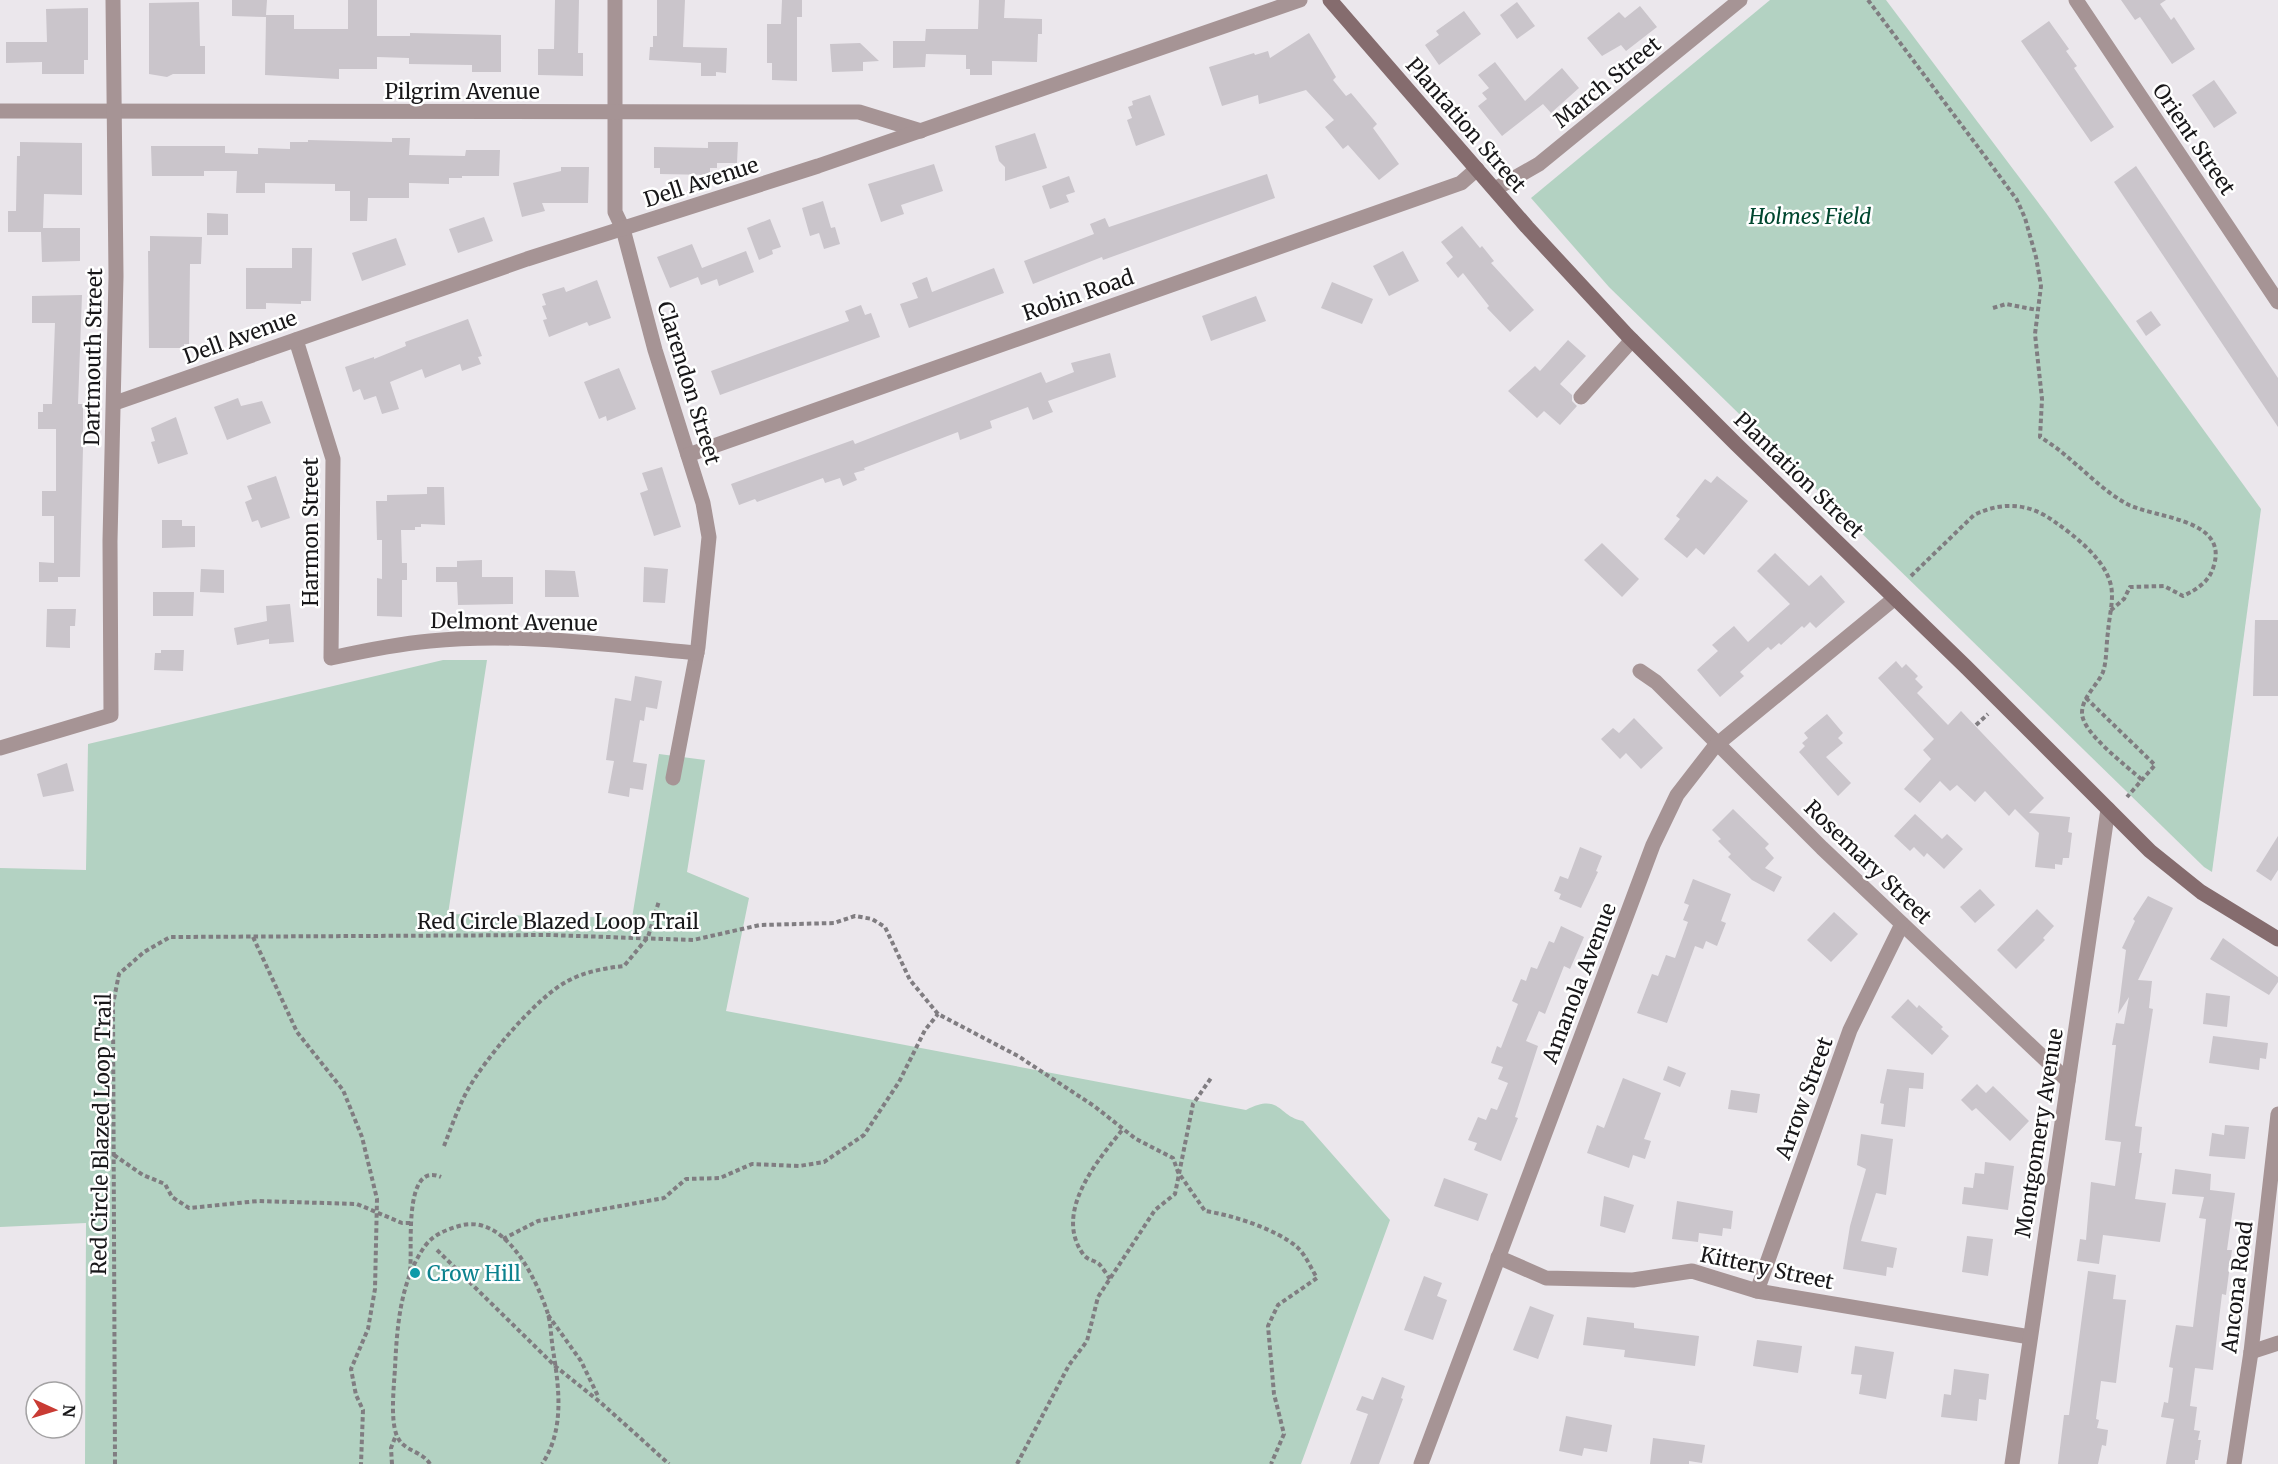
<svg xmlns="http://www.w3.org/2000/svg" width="2278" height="1464" font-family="Merriweather,serif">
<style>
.green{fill:#b3d2c2}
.building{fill:#cac5cb}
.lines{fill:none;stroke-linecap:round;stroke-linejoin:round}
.path{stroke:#807d81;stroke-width:4;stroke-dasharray:4.5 3;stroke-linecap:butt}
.street{stroke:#a69495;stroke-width:15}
.secondary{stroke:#856c6e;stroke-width:15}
.culture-dot{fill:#0f9aa8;stroke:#fff;stroke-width:2}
.labels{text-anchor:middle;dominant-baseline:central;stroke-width:5;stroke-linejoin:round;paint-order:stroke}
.street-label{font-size:21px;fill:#181719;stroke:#fff}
.park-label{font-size:21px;font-style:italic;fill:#00472f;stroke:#fff}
.culture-label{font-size:21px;fill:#0d838f;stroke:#fff;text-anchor:start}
</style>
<rect width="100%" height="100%" fill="#ebe7ec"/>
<g class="green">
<path d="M1770,0H1886L2046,213L2261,509L2212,872L2204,867L1609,287L1531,198Z"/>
<path d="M443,660H487L448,914L632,918L659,754L705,760L687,872L749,898L726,1011L1246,1110C1281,1092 1278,1117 1303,1121L1390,1220L1301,1464H85L86,1223L0,1227V868L86,870L88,744Z"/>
</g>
<g class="building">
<path d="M232,0H267L266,15H294V29H348V0H377V36H410V33L501,35V72H472V65L409,64V58L377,57V69H339V79L265,75L266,17L232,16Z"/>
<path d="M555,0H579L578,53H583V76L538,75V49H554Z"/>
<path d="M657,0H685L683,47L727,48L726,73L716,72V76H701V63L649,60L650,47H653V36H657Z"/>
<path d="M782,0H802V17H797V81L772,80V63H767V24H781Z"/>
<path d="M979,0H1005L1004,18L1042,19V34H1038L1037,62L992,61V75H970V69H966V55L926,54L925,67L893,68V41H925L926,29H978Z"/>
<path d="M2121,0H2166L2160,4L2171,20L2174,17L2195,49L2172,64L2140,17L2135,20Z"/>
<path d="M199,2L200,46H205V74H173L167,77L149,74V3Z"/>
<path d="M1517,2L1535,26L1517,39L1500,15Z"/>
<path d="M1640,6L1657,27L1626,51L1621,45L1602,56L1587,38L1619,12L1625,18Z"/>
<path d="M88,8V60H84V74H42V62L6,63V42H47L46,9Z"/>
<path d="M1464,11L1481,34L1439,65L1425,45L1439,35L1436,31Z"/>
<path d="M2049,21L2069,49L2066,51L2077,66L2074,68L2114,127L2091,142L2021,41Z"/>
<path d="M1309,33L1336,77L1333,80L1346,96L1351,93L1377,124L1373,128L1399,164L1379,180L1348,145L1343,149L1325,127L1334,120L1306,90L1259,104L1258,95L1222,106L1209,67L1254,53L1255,55L1268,51L1270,58Z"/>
<path d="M860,43L879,61L863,62V71L832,72L830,44Z"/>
<path d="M1495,62L1525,101L1562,68L1579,88L1551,113L1543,104L1502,136L1478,106L1487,99L1482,93L1489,88L1478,75Z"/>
<path d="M2214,80L2237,113L2214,128L2192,95Z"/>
<path d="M1150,95L1165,135L1136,146L1127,120L1132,118L1128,107L1133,105L1132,101Z"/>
<path d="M1035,133L1047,168L1005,181V167L999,161L995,146Z"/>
<path d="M392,138H410L409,155L465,156L466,150H500L499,176H462V178H449V184L409,183V198H368L367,221H350V191H335V184L265,183V193H236L237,171H204V176H152L151,146H225V153L258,154V148L290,149V142H308V140L392,142Z"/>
<path d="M20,142L82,143V195L44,194L43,228H80V261L42,262L41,232H8V211H16L17,156H20Z"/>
<path d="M708,142H738L737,163H717V168H710V175L660,174V168H654V147L708,148Z"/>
<path d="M934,164L943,191L901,205L904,214L881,222L868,184Z"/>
<path d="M2136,166L2278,378V427L2114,182Z"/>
<path d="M561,167H589L588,203H542L545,211L522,217L513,183L561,171Z"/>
<path d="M1267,174L1275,198L1103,260L1102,257L1033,284L1024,261L1094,234L1090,224L1105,218L1109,227Z"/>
<path d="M1069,176L1075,192L1066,195L1069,202L1050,209L1042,186Z"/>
<path d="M823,201L831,228L835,227L840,244L824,249L819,233L810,236L802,208Z"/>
<path d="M207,213L228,214V235H207Z"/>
<path d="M484,217L493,241L458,253L449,229Z"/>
<path d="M770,219L781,247L772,250L773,254L759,260L747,228Z"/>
<path d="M1462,226L1480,248L1482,246L1494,261L1491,263L1534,310L1510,332L1487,308L1489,306L1463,273L1458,278L1446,263L1453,257L1441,242Z"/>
<path d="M150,236L202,237L201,264H190L189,344H184V348H149L148,251H150Z"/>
<path d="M396,238L406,265L362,281L352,253Z"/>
<path d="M692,244L702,268L746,251L754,272L719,286L717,279L701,285L698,277L670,288L657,257Z"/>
<path d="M292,248H312L311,301H301V304L266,303V309H246V268H292Z"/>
<path d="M1403,251L1419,281L1389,296L1373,266Z"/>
<path d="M994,268L1004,293L909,328L900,304L918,298L912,283L927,277L932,292Z"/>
<path d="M597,280L611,318L589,326L587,322L549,337L543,320L547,319L542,306L546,305L542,294L564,287L566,292Z"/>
<path d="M1332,282L1373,299L1362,324L1321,308Z"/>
<path d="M82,295L78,404H83V447L80,577H58V582H39V562L54,563V516H42V491H56V429H38V412H43V404H52L55,323H32V296Z"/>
<path d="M1256,296L1266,321L1211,341L1202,316Z"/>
<path d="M861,305L865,315L871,313L880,337L720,395L711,371L849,321L845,311Z"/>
<path d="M2151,311L2161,325L2146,336L2136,321Z"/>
<path d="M468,319L482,356L478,357L481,364L462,371L460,364L425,378L422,369L390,382L399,409L382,414L376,396L364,400L360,389L353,392L345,367L374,357V359L406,346L405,342Z"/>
<path d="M1568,340L1586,356L1560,384L1572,395V401L1577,406L1560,425L1544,411L1537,418L1508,391L1535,366L1540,371Z"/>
<path d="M1110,353L1116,377L1048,401L1053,412L1033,420L1028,407L990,421L992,428L960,440L958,432L864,468L865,470L854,473L857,480L843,486L840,478L825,483L823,478L757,502L755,499L739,505L731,484L853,440L855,444L1041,372L1046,383L1074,372L1071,363Z"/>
<path d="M619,368L636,409L607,421L606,416L599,419L584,382Z"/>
<path d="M238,398L241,406L262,401L271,423L227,440L214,407Z"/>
<path d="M176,417L188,454L158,464L151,442L155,441L151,428Z"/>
<path d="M662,467L681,527L654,536L640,493L648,490L642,473Z"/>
<path d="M276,476L290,518L261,528L258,520L252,522L245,502L252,499L247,486Z"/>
<path d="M1717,476L1748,501L1704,555L1696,548L1687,558L1664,539L1680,519L1676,516L1705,479L1711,483Z"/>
<path d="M427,487H444L445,525L421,524V527H415V530H401L402,563H407V580H402V617L377,616V578L382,579V540H377L376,501H387V495L427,494Z"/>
<path d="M162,520H182V526H195V547L162,548Z"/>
<path d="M1602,543L1639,579L1622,597L1584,560Z"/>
<path d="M1775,553L1809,586L1821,575L1845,602L1816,628L1810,622L1804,628L1802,626L1781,645L1779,643L1771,650L1768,647L1740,672L1744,676L1720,697L1697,670L1718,651L1712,645L1734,626L1748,642L1790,604L1757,571Z"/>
<path d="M482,560V577H513V604L458,605L457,582H436V567H457V561Z"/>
<path d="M644,567L668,569L665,603L643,602Z"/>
<path d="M201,569L224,570V593L200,592Z"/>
<path d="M545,570L575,571L579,597H545Z"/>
<path d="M153,592H194L193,616H153Z"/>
<path d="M290,604L294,642L269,644V639L237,645L234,628L267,621L266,606Z"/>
<path d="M47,609H76L75,626H70V648L46,647Z"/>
<path d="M2255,620H2278V696H2253Z"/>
<path d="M161,650H184L183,671L154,670L155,653H161Z"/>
<path d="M1896,661L1902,668L1906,664L1918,676L1915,679L1923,687L1917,693L1948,725L1961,711L2044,798L2029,813L2070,817L2068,832L2072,833L2069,858H2063L2062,865L2055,864V869L2035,867L2039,833L2015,809L2009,816L1985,791L1975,802L1957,785L1950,791L1940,781L1920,803L1904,789L1931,759L1923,750L1934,739L1878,678Z"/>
<path d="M635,676L662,681L657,709L646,707L644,721L640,720L633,762L647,764L643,790L630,788L629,797L608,793L614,761L606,760L615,698L631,701Z"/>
<path d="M1827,714L1843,733L1838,738L1843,743L1826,757L1851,783L1838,796L1799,752L1805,746L1802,743L1808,738L1804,733Z"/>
<path d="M1634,718L1663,748L1641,769L1626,753L1620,759L1601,739L1613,728L1619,733Z"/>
<path d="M67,763L74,791L43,797L37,774Z"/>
<path d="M1733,809L1769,844L1765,848L1774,858L1765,868L1782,877L1774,892L1752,880L1728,857L1731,854L1718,841L1721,839L1712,830Z"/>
<path d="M1915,814L1942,839L1947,834L1963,849L1944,869L1927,853L1924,857L1914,847L1910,851L1894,836Z"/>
<path d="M2278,836V870L2271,881L2256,871Z"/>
<path d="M1580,847L1602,856L1596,871L1598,872L1581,908L1559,899L1561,894L1554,891L1560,876L1568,879Z"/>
<path d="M1693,879L1731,894L1721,921L1726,923L1717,946L1706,941L1703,949L1695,946L1667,1023L1637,1013L1652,974L1658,976L1666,955L1675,958L1688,922L1683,920L1689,905L1684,903Z"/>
<path d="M1980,889L1995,905L1975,923L1960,907Z"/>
<path d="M2148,896L2173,908L2138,980L2152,981L2149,1008L2153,1009L2135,1126L2142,1127L2139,1153H2142L2135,1199L2166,1203L2160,1242L2103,1235L2099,1264L2077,1261L2080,1239L2086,1240L2091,1182L2115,1186L2121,1142L2105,1140L2116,1045H2112L2116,1023L2124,1024L2129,997L2118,1014L2126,950L2122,948L2135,921L2133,919Z"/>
<path d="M2037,909L2054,926L2043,938L2045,940L2016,969L1997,950Z"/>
<path d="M1834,912L1858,934L1831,962L1807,940Z"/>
<path d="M1561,926L1584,937L1570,969L1564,966L1545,1014L1539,1011L1526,1041L1538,1046L1515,1117L1518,1118L1501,1161L1474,1150L1477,1143L1468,1140L1478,1117L1486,1120L1491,1108L1497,1110L1508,1083L1498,1079L1503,1067L1491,1063L1497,1046L1501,1048L1518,1004L1512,1001L1521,979L1526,981L1531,967L1537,969L1549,941L1554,943Z"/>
<path d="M2223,938L2278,977V982L2269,995L2210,959Z"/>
<path d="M2206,993L2230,996L2227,1027L2203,1024Z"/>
<path d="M1908,999L1917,1008L1919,1005L1943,1027L1941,1029L1949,1036L1932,1055L1891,1017Z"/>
<path d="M2213,1036L2268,1043L2266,1059L2260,1058L2259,1070L2209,1063Z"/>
<path d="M1668,1066L1686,1073L1680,1087L1663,1080Z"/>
<path d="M1887,1069L1924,1073L1923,1089L1909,1088L1905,1127L1881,1124L1884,1104L1880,1103Z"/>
<path d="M1623,1078L1661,1093L1644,1139L1651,1141L1645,1159L1633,1155L1629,1168L1587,1153L1597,1125L1604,1128Z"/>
<path d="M1977,1084L1986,1093L1993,1086L2029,1121L2010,1141L1976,1108L1972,1111L1961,1100Z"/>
<path d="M1731,1090L1760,1094L1757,1113L1728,1109Z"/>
<path d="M2225,1125L2249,1127L2245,1159L2209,1156L2212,1133L2224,1135Z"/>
<path d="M1861,1134L1893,1139L1886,1195L1876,1193L1861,1241L1897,1248L1893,1268L1887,1267L1886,1276L1843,1269L1850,1226L1866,1169L1857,1165Z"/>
<path d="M1985,1162L2014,1166L2008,1210L1962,1204L1964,1187L1973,1188L1975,1173L1984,1174Z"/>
<path d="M2175,1169L2211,1174L2210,1190L2235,1193L2227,1250H2232L2226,1295L2222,1294L2213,1370L2195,1368L2190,1406L2197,1407L2194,1430L2200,1431L2198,1440H2201L2198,1460H2195V1464H2166L2174,1419L2161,1417L2164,1402L2168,1403L2173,1368L2169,1367L2176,1325L2193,1327L2206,1219L2199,1218L2204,1197L2172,1194Z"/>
<path d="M1444,1178L1488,1194L1478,1221L1434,1206Z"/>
<path d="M1604,1196L1634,1205L1625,1233L1600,1226Z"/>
<path d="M1677,1201L1733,1211L1731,1229L1723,1228L1722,1236L1699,1233L1698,1242L1672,1239Z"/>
<path d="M1967,1236L1993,1239L1988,1276L1962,1272Z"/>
<path d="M2088,1271L2116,1275L2113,1299L2126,1300L2116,1383L2101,1381L2096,1419L2099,1420L2097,1428L2108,1430L2106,1446L2102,1445L2098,1464H2058L2064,1415H2069Z"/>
<path d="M1424,1276L1442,1283L1437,1296L1447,1300L1433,1340L1404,1330Z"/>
<path d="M1530,1306L1554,1315L1538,1359L1513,1350Z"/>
<path d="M1587,1317L1634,1323V1328L1699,1336L1695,1366L1624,1357L1625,1350L1583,1345Z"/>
<path d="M1757,1340L1802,1346L1798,1373L1753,1366Z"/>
<path d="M1855,1346L1894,1352L1886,1399L1859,1394L1862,1375L1851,1374Z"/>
<path d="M1954,1369L1989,1374L1986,1400L1979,1399L1977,1421L1941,1417L1944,1394L1951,1395Z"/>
<path d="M1382,1377L1405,1386L1401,1398L1403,1399L1379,1464H1350L1368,1414L1356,1410L1362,1396L1373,1400Z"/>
<path d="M1566,1416L1612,1425L1607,1452L1584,1448L1582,1456L1559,1451Z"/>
<path d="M1653,1438L1705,1445L1702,1463L1689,1461V1464H1650Z"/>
</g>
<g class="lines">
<g class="path">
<path d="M1868,0L1984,155L2017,200L2025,218L2036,257L2041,286L2035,334L2042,399L2040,437C2072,456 2095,486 2127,504C2153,518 2228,518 2214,565C2210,581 2198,589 2183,596L2164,586L2130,587L2124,599L2110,611"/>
<path d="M1993,308L2006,304L2037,310"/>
<path d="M1911,576L1974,515C2003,501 2029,503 2055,522C2075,536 2103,558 2110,582C2115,597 2109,616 2108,632C2106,645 2107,660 2103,672C2097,686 2082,697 2082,713C2082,733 2127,766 2142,780"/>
<path d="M2086,698L2155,765L2127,797"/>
<path d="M1976,725L1988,714"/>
<path d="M253,937L297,1032L343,1090L362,1137L377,1199L375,1289L368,1329L351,1369L356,1395L363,1410L361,1464"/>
<path d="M444,1146C451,1128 458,1108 467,1091C484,1060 536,998 566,982C583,972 605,968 624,966L648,937L659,901"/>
<path d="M114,1155L143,1175L165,1184L172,1197L189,1208L258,1201L357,1204L402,1223H411"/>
<path d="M503,1239L538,1221L664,1198L686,1179L720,1178L752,1164L799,1166L824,1162L864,1135L899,1082L925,1030L938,1014"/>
<path d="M437,1250L555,1366L600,1402L669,1464"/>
<path d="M410,1271C413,1252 402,1160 441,1177"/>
<path d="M1110,1279C1107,1275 1103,1268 1099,1264C1094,1260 1087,1260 1083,1254C1053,1212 1098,1160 1123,1129"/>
<path d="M548,1315L581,1361L599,1398"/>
<path d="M115,1464L113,1004L119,974L144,952L170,937L550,935L693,940L760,925L834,923L855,916L872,919L885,927L910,980L938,1014L1018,1056L1094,1106L1136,1139L1173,1158L1178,1172L1205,1211C1232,1215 1276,1229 1297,1247C1305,1254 1311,1268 1317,1278L1278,1305L1268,1326L1274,1394L1284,1434L1271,1464"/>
<path d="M392,1464L391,1448L396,1435"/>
<path d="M430,1464C421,1450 404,1452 397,1436C390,1420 394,1386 395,1368C397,1327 400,1281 425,1246C434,1234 446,1230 459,1226C505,1212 537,1280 548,1314C551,1325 551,1338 553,1350C559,1387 565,1430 542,1464"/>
<path d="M1017,1464L1069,1365L1087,1341L1098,1297L1155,1210L1175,1194L1193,1104L1211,1078"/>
</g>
<g class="street">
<path d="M615,0V212L623,229L655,350L703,503L709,537L698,647L673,778"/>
<path d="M2076,0L2278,302"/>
<path d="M0,111L859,112L921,131"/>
<path d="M1495,189L1539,164L1740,0"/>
<path d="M296,340L333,459L331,658C363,651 397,644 430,641C519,632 609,645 697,653"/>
<path d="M1581,397L1632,340"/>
<path d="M115,403L527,259L818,166L1300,0"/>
<path d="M688,455L1461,183L1477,169"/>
<path d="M1640,671L1656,682L1822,848L2068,1081"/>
<path d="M0,748L111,715L110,541L116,276L113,0"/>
<path d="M1498,1257L1546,1278L1633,1280L1692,1271L1757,1291L2030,1337"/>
<path d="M1757,1291L1850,1030L1902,924"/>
<path d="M2251,1352L2278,1343"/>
<path d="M1421,1464L1653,845L1677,795L1715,746L1895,598"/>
<path d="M2012,1464L2108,809"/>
<path d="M2234,1464L2251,1352L2278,1114"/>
</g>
<path class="secondary" d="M1330,0L1527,227L1627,335L1736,444L1966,667L2150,851L2201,892L2278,939"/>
</g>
<circle class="culture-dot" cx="415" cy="1273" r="6"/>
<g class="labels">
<g class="street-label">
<text transform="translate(1607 82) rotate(-39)">March Street</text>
<text x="462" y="91">Pilgrim Avenue</text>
<text transform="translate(1466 125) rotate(49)">Plantation Street</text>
<text transform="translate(2194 139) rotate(56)">Orient Street</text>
<text transform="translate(701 182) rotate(-18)">Dell Avenue</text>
<text transform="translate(1078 295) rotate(-19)">Robin Road</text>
<text transform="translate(240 337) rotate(-20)">Dell Avenue</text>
<text transform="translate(93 357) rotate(-89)">Dartmouth Street</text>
<text transform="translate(689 383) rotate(73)">Clarendon Street</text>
<text transform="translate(1799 475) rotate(44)">Plantation Street</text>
<text transform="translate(310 532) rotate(-90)">Harmon Street</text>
<text transform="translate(514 622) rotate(1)">Delmont Avenue</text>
<text transform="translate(1868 862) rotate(44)">Rosemary Street</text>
<text x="558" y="921">Red Circle Blazed Loop Trail</text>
<text transform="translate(1579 983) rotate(-69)">Amanola Avenue</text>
<text transform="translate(1804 1098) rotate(-70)">Arrow Street</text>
<text transform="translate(2039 1133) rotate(-81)">Montgomery Avenue</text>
<text transform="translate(101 1134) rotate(-89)">Red Circle Blazed Loop Trail</text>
<text transform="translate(1767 1268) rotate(12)">Kittery Street</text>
<text transform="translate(2237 1287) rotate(-83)">Ancona Road</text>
</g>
<g class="park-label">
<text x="1810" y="216">Holmes Field</text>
</g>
<g class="culture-label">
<text x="427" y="1273">Crow Hill</text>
</g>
</g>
<g transform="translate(54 1410) rotate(94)"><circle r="28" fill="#ffffff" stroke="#a3a2a3" stroke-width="1.5"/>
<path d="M0-4.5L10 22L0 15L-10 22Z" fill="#c93b34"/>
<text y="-9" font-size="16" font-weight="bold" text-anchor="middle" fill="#181719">N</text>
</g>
</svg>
